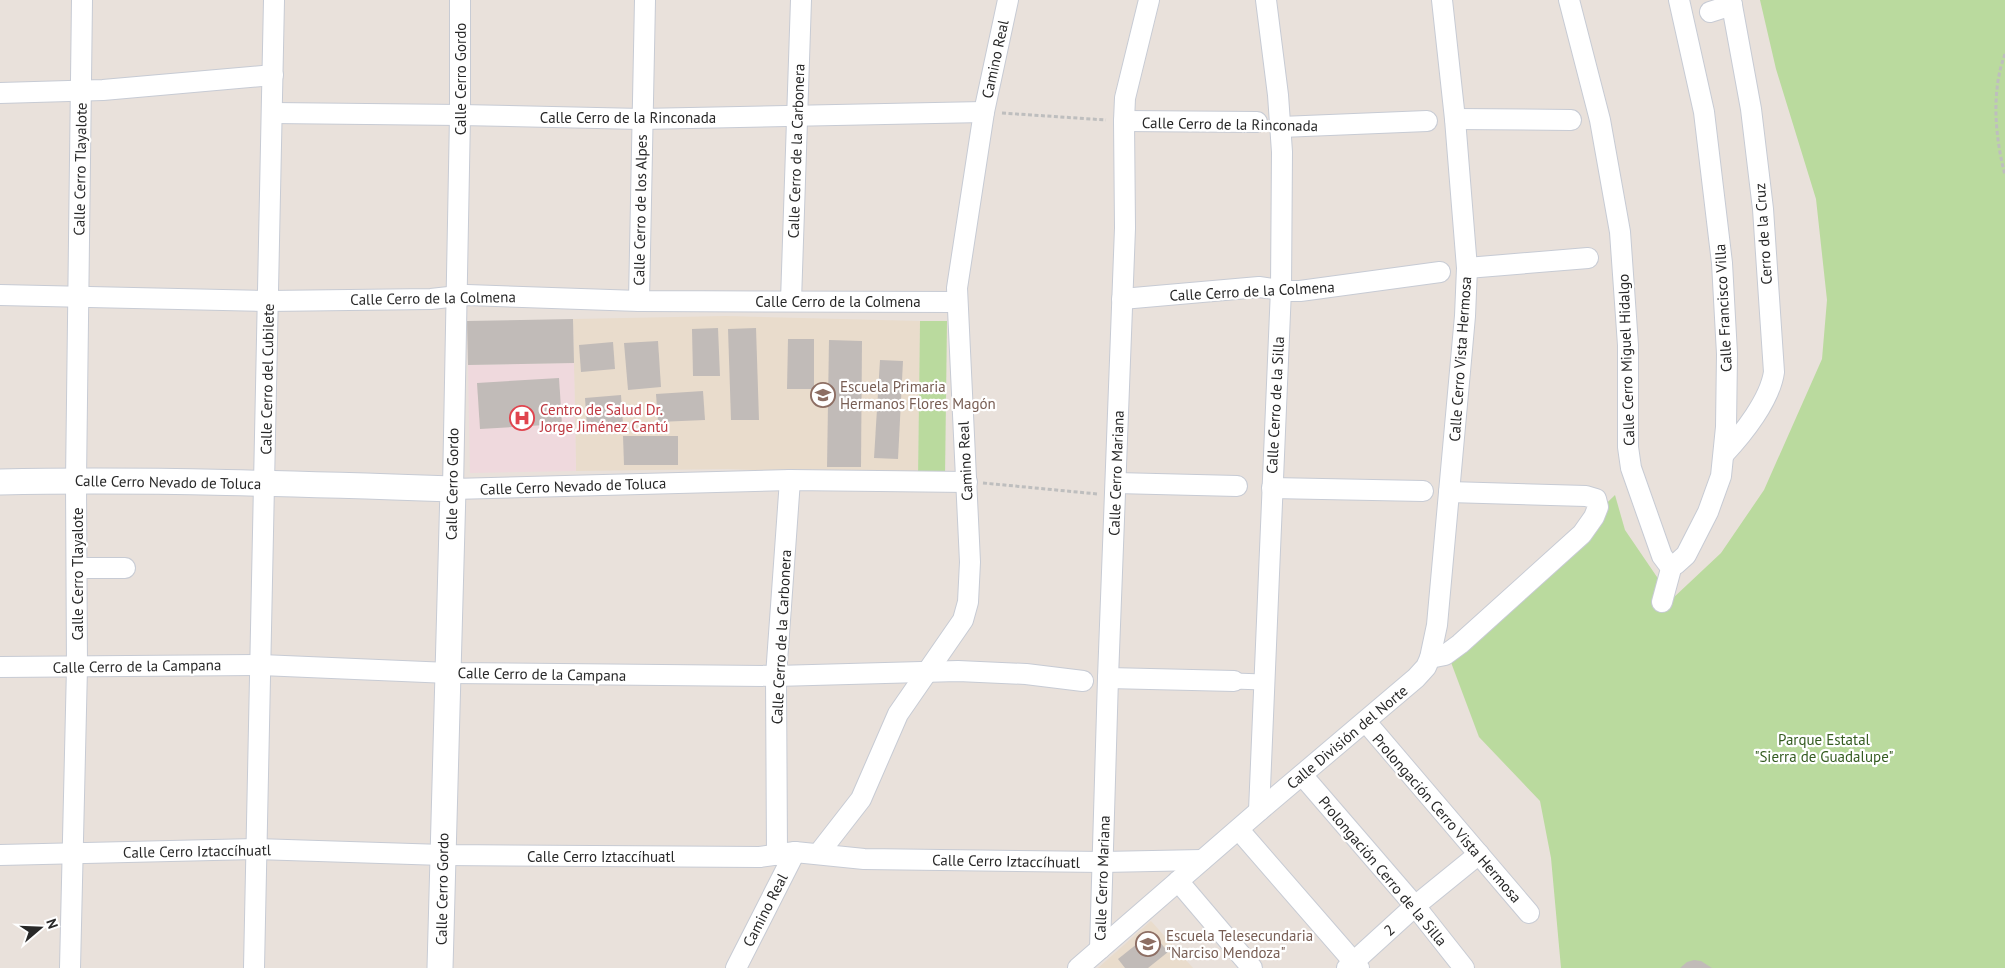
<svg xmlns="http://www.w3.org/2000/svg" width="2005" height="968" font-family="'PT Sans',sans-serif">
<style>
.education{fill:#e9dccc}
.medical{fill:#efd9dd}
.green{fill:#bada9e}
.building{fill:#c1bbb8}
.lines{fill:none;stroke-linecap:round;stroke-linejoin:round}
.pedestrian-casing{stroke:#c7cbd4;stroke-width:17}
.minor-casing{stroke:#c7cbd4;stroke-width:22}
.tertiary-casing{stroke:#c7cbd4;stroke-width:27}
.path{stroke:#bebebe;stroke-width:3;stroke-dasharray:4 2.5;stroke-linecap:butt}
.pedestrian{stroke:#fff;stroke-width:15}
.minor{stroke:#fff;stroke-width:20}
.tertiary{stroke:#fff;stroke-width:25}
.labels{text-anchor:middle;dominant-baseline:central;stroke-width:4.5;stroke-linejoin:round;paint-order:stroke}
.street-label{font-size:15px;fill:#282828;stroke:#fff}
.education-label{font-size:15px;fill:#785e54;stroke:#fff;text-anchor:start}
.health-label{font-size:15px;fill:#be3a42;stroke:#fff;text-anchor:start}
.park-label{font-size:15px;fill:#355c21;stroke:#fff}
</style>
<rect width="100%" height="100%" fill="#e9e1db"/>
<g class="education">
<path d="M726,316L920,321L918,477L728,469L576,471L573,319Z"/>
<path d="M1151,921L1193,968H1098Z"/>
</g>
<path class="medical" d="M574,363L576,471L470,473L468,365Z"/>
<g class="green">
<path d="M1760,0H2005V968H1561L1551,858L1540,801L1479,737L1449,657L1615,495L1625,530L1672,599L1721,553L1764,490L1822,359L1827,300L1816,199L1776,69Z"/>
<path d="M920,321H947L945,477H918Z"/>
</g>
<g class="building">
<path d="M573,319L574,363L468,365L467,321Z"/>
<path d="M718,328L720,376H693L692,329Z"/>
<path d="M756,328L759,420H731L728,329Z"/>
<path d="M788,339H814V389H787Z"/>
<path d="M829,340L862,341L861,467H827Z"/>
<path d="M658,341L661,387L628,390L624,343Z"/>
<path d="M613,342L615,369L581,372L579,345Z"/>
<path d="M880,360L903,361L898,459L874,458Z"/>
<path d="M559,378L562,424L480,429L477,383Z"/>
<path d="M703,391L705,420L658,422L656,394Z"/>
<path d="M621,395L623,424L587,426L585,398Z"/>
<path d="M623,436H678V465H624Z"/>
<path d="M1152,932L1168,952L1148,968H1125L1118,959Z"/>
<path d="M1694,960L1701,961L1712,968H1680L1687,962Z"/>
</g>
<g class="lines">
<defs>
<path id="pedestrian" d="M1234,681L1263,682"/>
<g id="minor">
<path d="M460,0V115L453,489L790,480L967,482"/>
<path d="M1569,0L1600,120L1620,232L1628,345V447L1631,468L1662,556L1668,564L1672,565"/>
<path d="M1710,12L1732,5"/>
<path d="M0,93L103,90L273,75"/>
<path d="M273,113L460,115L641,119L984,112"/>
<path d="M1455,119L1571,120"/>
<path d="M1124,121L1257,122"/>
<path d="M1281,127L1427,121"/>
<path d="M1467,268L1588,258"/>
<path d="M0,295L268,301L431,299L467,295L639,301L957,302"/>
<path d="M1122,299L1259,287L1289,291H1300L1440,272"/>
<path d="M639,301L645,0"/>
<path d="M791,301L801,0"/>
<path d="M1724,454C1743,434 1770,400 1774,372L1763,209L1751,109L1731,0"/>
<path d="M1116,483L1237,486"/>
<path d="M1272,488L1423,491"/>
<path d="M77,568H125"/>
<path d="M1662,602L1672,565L1676,564L1686,555L1708,512L1721,476L1726,427L1727,354L1722,263L1704,112L1679,0"/>
<path d="M1430,658L1437,625L1465,316L1467,268L1455,119L1442,0"/>
<path d="M0,667L261,665L449,673L776,676L958,671L1026,674L1083,681"/>
<path d="M1108,678L1234,681"/>
<path d="M1366,722L1529,913"/>
<path d="M1302,775L1415,906L1464,968"/>
<path d="M1259,811L1281,289L1282,152L1278,95L1266,0"/>
<path d="M1239,830L1359,968"/>
<path d="M819,853L861,799L898,714L963,620L968,602L970,562L957,288L984,112L1008,0"/>
<path d="M0,855L256,849L443,855L760,857L795,852L864,859L1103,862L1202,860"/>
<path d="M777,855L776,676L790,480"/>
<path d="M1178,881L1252,968"/>
<path d="M1100,949L1108,678L1125,228L1124,121L1125,98L1149,0"/>
<path d="M70,968L77,667L76,481L82,0"/>
<path d="M254,968L274,0"/>
<path d="M736,968L795,852"/>
<path d="M1078,968L1259,811L1416,678L1426,667L1430,658L1445,655L1460,644L1582,534L1594,517L1598,507L1596,499L1586,496L1449,492"/>
<path d="M1347,968L1415,906L1479,854"/>
</g>
<path id="tertiary" d="M0,482C151,479 302,484 453,489L440,968"/>
</defs>
<use href="#pedestrian" class="pedestrian-casing"/>
<use href="#minor" class="minor-casing"/>
<use href="#tertiary" class="tertiary-casing"/>
<g class="path">
<path d="M2005,54C1991,91 1995,137 2005,175"/>
<path d="M1002,113L1106,120"/>
<path d="M983,483L1098,494"/>
</g>
<use href="#pedestrian" class="pedestrian"/>
<use href="#minor" class="minor"/>
<use href="#tertiary" class="tertiary"/>
</g>
<defs>
<symbol id="school-ring" viewBox="-11 -11 22 22"><circle r="9.5" fill="#fff" stroke="#8d6e63" stroke-width="1.5"/><path d="M0-5L7-2L0 1L-7-2ZM-4 1L0 2.5L4 1V4Q0 6-4 4Z" fill="#8d6e63"/></symbol>
<symbol id="hospital-ring" viewBox="-11 -11 22 22"><circle r="9.5" fill="#fff" stroke="#e0444e" stroke-width="1.5"/><path d="M-5-5h3v3.5h4V-5h3V5h-3V1.5h-4V5h-3Z" fill="#e0444e"/></symbol>
</defs>
<g fill-rule="evenodd">
<use href="#school-ring" x="809" y="381" width="28" height="28"/>
<use href="#hospital-ring" x="508" y="404" width="28" height="28"/>
<use href="#school-ring" x="1134" y="930" width="28" height="28"/>
</g>
<g class="labels">
<g class="street-label">
<text transform="translate(995 59) rotate(-78)">Camino Real</text>
<text transform="translate(460 79) rotate(-90)">Calle Cerro Gordo</text>
<text x="628" y="117">Calle Cerro de la Rinconada</text>
<text transform="translate(1230 124) rotate(1)">Calle Cerro de la Rinconada</text>
<text transform="translate(796 151) rotate(-88)">Calle Cerro de la Carbonera</text>
<text transform="translate(80 169) rotate(-89)">Calle Cerro Tlayalote</text>
<text transform="translate(640 210) rotate(-89)">Calle Cerro de los Alpes</text>
<text transform="translate(1763 234) rotate(-94)">Cerro de la Cruz</text>
<text transform="translate(1252 291) rotate(-3)">Calle Cerro de la Colmena</text>
<text transform="translate(433 298) rotate(-1)">Calle Cerro de la Colmena</text>
<text x="838" y="301">Calle Cerro de la Colmena</text>
<text transform="translate(1723 308) rotate(-93)">Calle Francisco Villa</text>
<text transform="translate(1460 359) rotate(-86)">Calle Cerro Vista Hermosa</text>
<text transform="translate(1626 360) rotate(-92)">Calle Cerro Miguel Hidalgo</text>
<text transform="translate(267 379) rotate(-89)">Calle Cerro del Cubilete</text>
<text transform="translate(1275 405) rotate(-87)">Calle Cerro de la Silla</text>
<text transform="translate(965 461) rotate(-93)">Camino Real</text>
<text transform="translate(1116 473) rotate(-88)">Calle Cerro Mariana</text>
<text transform="translate(168 482) rotate(1)">Calle Cerro Nevado de Toluca</text>
<text transform="translate(452 484) rotate(-89)">Calle Cerro Gordo</text>
<text transform="translate(573 486) rotate(-2)">Calle Cerro Nevado de Toluca</text>
<text transform="translate(77 574) rotate(-90)">Calle Cerro Tlayalote</text>
<text transform="translate(781 637) rotate(-87)">Calle Cerro de la Carbonera</text>
<text transform="translate(137 666) rotate(-1)">Calle Cerro de la Campana</text>
<text transform="translate(542 674) rotate(1)">Calle Cerro de la Campana</text>
<text transform="translate(1347 737) rotate(-40)">Calle División del Norte</text>
<text transform="translate(1447 818) rotate(49)">Prolongación Cerro Vista Hermosa</text>
<text transform="translate(197 851) rotate(-1)">Calle Cerro Iztaccíhuatl</text>
<text x="601" y="856">Calle Cerro Iztaccíhuatl</text>
<text transform="translate(1006 861) rotate(1)">Calle Cerro Iztaccíhuatl</text>
<text transform="translate(1383 871) rotate(50)">Prolongación Cerro de la Silla</text>
<text transform="translate(1102 878) rotate(-88)">Calle Cerro Mariana</text>
<text transform="translate(442 889) rotate(-89)">Calle Cerro Gordo</text>
<text transform="translate(765 910) rotate(-63)">Camino Real</text>
<text transform="translate(1389 930) rotate(-42)">2</text>
</g>
<g class="education-label">
<text x="840" y="386">Escuela Primaria<tspan x="840" dy="17">Hermanos Flores Magón</tspan></text>
<text x="1166" y="935">Escuela Telesecundaria<tspan x="1166" dy="17">"Narciso Mendoza"</tspan></text>
</g>
<g class="health-label">
<text x="540" y="409">Centro de Salud Dr.<tspan x="540" dy="17">Jorge Jiménez Cantú</tspan></text>
</g>
<g class="park-label">
<text x="1824" y="739">Parque Estatal<tspan x="1824" dy="17">"Sierra de Guadalupe"</tspan></text>
</g>
</g>
<g transform="translate(40 928) rotate(71)" stroke="#ffffff" stroke-width="4" paint-order="stroke">
<path d="M0-4L9 19L0 12L-9 19Z" fill="#282828"/>
<text y="-8" font-size="14" font-weight="bold" text-anchor="middle" fill="#282828">N</text>
</g>
</svg>
